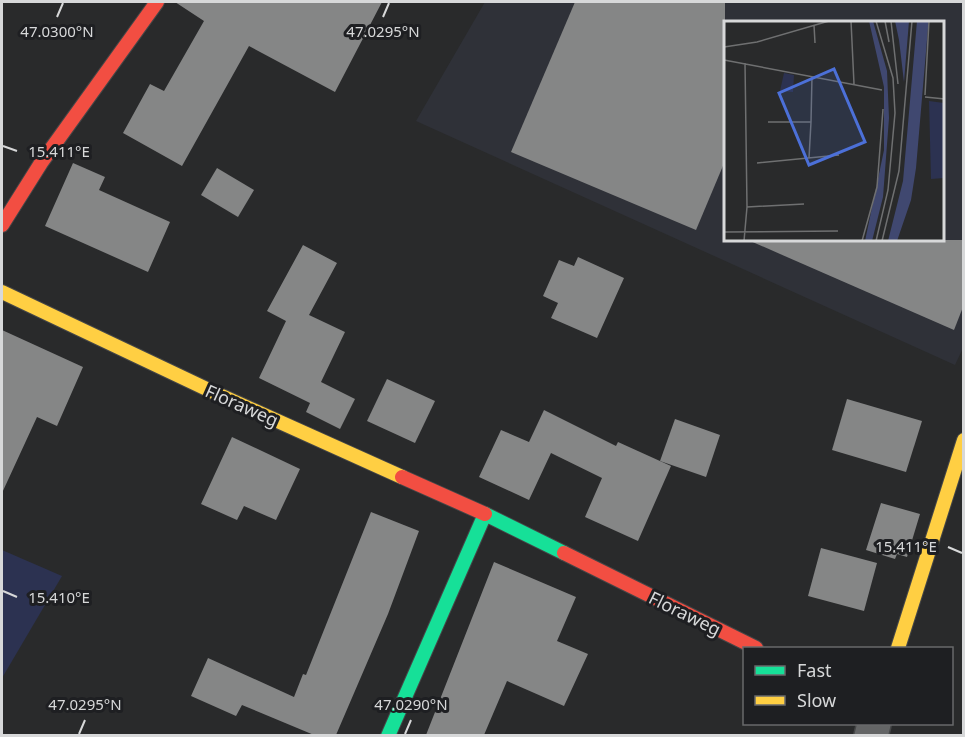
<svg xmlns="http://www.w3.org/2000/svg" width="965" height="737" font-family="'Noto Sans',sans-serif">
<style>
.built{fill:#2f3138;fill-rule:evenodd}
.green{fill:#2c3251}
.building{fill:#858686}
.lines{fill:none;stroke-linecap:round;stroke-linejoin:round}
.street-casing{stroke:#454647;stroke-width:36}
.fast-casing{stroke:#454647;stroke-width:16}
.slow-casing{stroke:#454647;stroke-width:16}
.jam-casing{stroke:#454647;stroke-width:16}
.street{stroke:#646566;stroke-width:33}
.fast{stroke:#16e098;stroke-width:14}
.slow{stroke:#ffcf43;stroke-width:14}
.jam{stroke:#f24e42;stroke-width:14}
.ticks{fill:none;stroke:#d7d8d9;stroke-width:2}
.labels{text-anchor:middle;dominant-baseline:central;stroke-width:6;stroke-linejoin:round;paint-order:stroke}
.street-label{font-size:18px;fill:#d7d8d9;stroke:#1e1f22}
.inset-road{fill:none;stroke:#6f7071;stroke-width:1.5}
.view{fill:#4c70d8;fill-opacity:0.15;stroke:#4c70d8;stroke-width:3}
.inset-edge{fill:none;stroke:#d7d8d9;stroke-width:3}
.ticks-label{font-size:15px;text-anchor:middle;fill:#d7d8d9;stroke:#1e1f22;stroke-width:6;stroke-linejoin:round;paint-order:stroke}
</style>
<rect width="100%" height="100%" fill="#292a2b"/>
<path class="built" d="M485,2H963V348L955,365L416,121ZM725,22H942V240H725Z"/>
<path class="green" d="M2,550L62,576L2,678Z"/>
<g class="building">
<path d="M175,2H382L335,92L249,46L182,166L123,133L150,84L164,91L204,21Z"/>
<path d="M575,2H725V161L696,230L511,152Z"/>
<path d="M73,163L105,177L99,190L170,222L148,272L45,226Z"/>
<path d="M217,168L254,190L238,217L201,195Z"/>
<path d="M748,240H963V307L954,330Z"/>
<path d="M303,245L337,263L309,315L345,332L321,382L355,399L340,429L306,412L310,403L259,378L286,321L267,311Z"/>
<path d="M578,257L624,278L597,338L551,318L558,303L543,296L559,260L574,266Z"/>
<path d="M2,330L83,367L57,426L37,417L2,493Z"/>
<path d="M387,379L435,401L415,443L367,421Z"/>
<path d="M847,399L922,421L906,472L832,450Z"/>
<path d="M544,410L616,446L618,442L671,466L638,541L585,517L602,478L551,453L529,500L479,477L501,430L529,442Z"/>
<path d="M675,419L720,435L706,477L660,461Z"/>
<path d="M232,437L300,469L276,520L244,506L237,520L201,504Z"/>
<path d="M881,503L920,514L907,557L897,554L895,559L866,550Z"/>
<path d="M371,512L419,531L388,614L336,735H314L242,705L236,716L191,696L208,658L294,697L303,674L306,675Z"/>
<path d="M821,548L877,563L864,611L808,596Z"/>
<path d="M494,562L576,597L557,641L588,654L564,706L507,681L484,735H426Z"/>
</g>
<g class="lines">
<defs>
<path id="street" d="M871,736L874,724"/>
<path id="fast" d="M388,736L485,514L564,553"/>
<g id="slow">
<path d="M2,292L213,392L402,477"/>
<path d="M898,648L964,440"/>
</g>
<g id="jam">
<path d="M2,225L41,163L157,2"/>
<path d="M402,477L485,514"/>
<path d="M564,553L756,648"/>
</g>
</defs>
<use href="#street" class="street-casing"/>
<use href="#fast" class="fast-casing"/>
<use href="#slow" class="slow-casing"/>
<use href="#jam" class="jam-casing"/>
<use href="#street" class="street"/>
<use href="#fast" class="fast"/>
<use href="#slow" class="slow"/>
<use href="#jam" class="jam"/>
</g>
<path class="ticks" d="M57,17L63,3M383,17L389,3M3,146L17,151M948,547L962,553M3,591L17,597M79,734L85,720M405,734L411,720"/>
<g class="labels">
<g class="street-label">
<text transform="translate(242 405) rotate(24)">Floraweg</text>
<text transform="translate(685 613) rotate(26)">Floraweg</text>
</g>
</g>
<g transform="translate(724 21)">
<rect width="220" height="220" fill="#292a2b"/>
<path d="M60,52L70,54L69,71L56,70ZM205,80L220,82V157L207,158Z" fill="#2c3251"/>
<path d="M145,0H149L163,50L165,97L159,176L148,220H141L160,129V66ZM171,0H185L180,61L175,19ZM193,0H204V7L192,147L187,179L173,220H164L179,160Z" fill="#404870"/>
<path class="inset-road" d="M127,0L130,63M152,0L169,57L171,92L164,169L152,220M161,0L165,21M167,0L174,63M90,4L91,22M0,26L33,21L105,0M0,39L158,69M201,74L205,0M201,76L221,78M44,101H87L85,137M87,101L88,55M33,142L115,134M23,186L80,183M0,211L114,210M20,220L23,186L21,42M138,220L153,166L159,88M158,220L175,150L188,0"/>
<path class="view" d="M110,48L141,121L85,144L55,72Z"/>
<rect width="220" height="220" class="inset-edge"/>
</g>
<g class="ticks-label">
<text x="57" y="37">47.0300°N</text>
<text x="383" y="37">47.0295°N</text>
<text x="59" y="157">15.411°E</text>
<text x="906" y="552">15.411°E</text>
<text x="59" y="603">15.410°E</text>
<text x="85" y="710">47.0295°N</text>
<text x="411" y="710">47.0290°N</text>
</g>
<rect width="965" height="737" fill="none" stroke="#d7d8d9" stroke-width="6"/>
<rect x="743" y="647" width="210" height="78" fill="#1e1f22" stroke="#68696b" stroke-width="1.5"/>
<rect x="755" y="666" width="30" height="9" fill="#16e098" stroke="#68696b" stroke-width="1.5"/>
<text x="797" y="677" font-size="18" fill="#d7d8d9">Fast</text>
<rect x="755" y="696" width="30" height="9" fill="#ffcf43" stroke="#68696b" stroke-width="1.5"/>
<text x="797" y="707" font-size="18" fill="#d7d8d9">Slow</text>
</svg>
